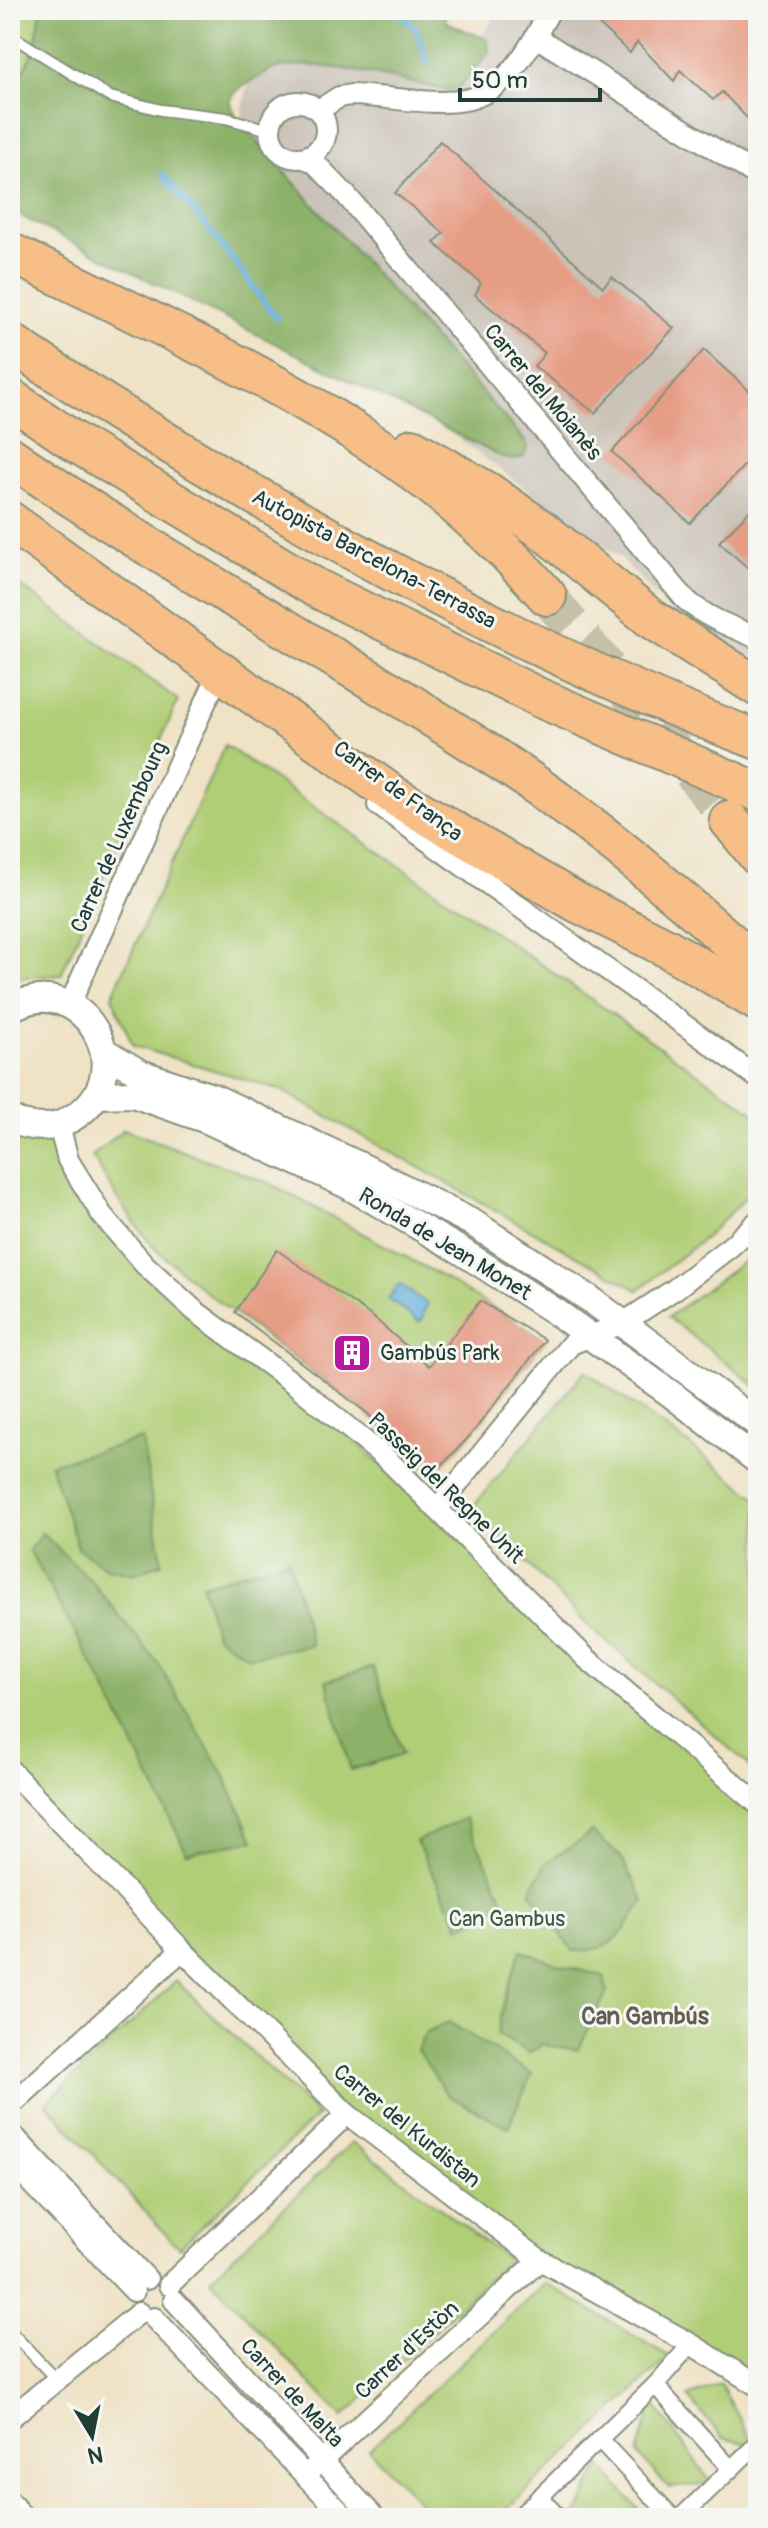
<svg xmlns="http://www.w3.org/2000/svg" width="768" height="2528" font-family="Pangolin,sans-serif">
<style>
.industrial{fill:#cbc3b8}
.green{fill:#b0ce76;stroke:#688655;stroke-width:2}
.forest{fill:#8cb167;stroke:#56774e;stroke-width:2}
.water{fill:#64aedc;stroke:#427688;stroke-width:2}
.lines{fill:none;stroke-linecap:round;stroke-linejoin:round}
.stream{stroke:#64aedc;stroke-width:6}
.building{fill:#e69d86}
.motorway-tunnel{stroke:#c5c1a8;stroke-width:38;stroke-dasharray:38 19;stroke-linecap:butt}
.service-casing{stroke:#87907c;stroke-width:14}
.pedestrian-casing{stroke:#87907c;stroke-width:20}
.minor-casing{stroke:#87907c;stroke-width:24}
.tertiary-casing{stroke:#87907c;stroke-width:30}
.motorway-casing{stroke:#87907c;stroke-width:42}
.service{stroke:#fff;stroke-width:10}
.pedestrian{stroke:#fff;stroke-width:16}
.minor{stroke:#fff;stroke-width:20}
.tertiary{stroke:#fff;stroke-width:26}
.motorway{stroke:#f7be87;stroke-width:38}
.labels{text-anchor:middle;dominant-baseline:central;stroke-width:6;stroke-linejoin:round;paint-order:stroke}
.street-label{font-size:22px;fill:#1f3d34;stroke:#f6f6f2}
.poi-label{font-size:22px;fill:#1f3d34;stroke:#f6f6f2;text-anchor:start}
.park-label{font-size:22px;fill:#3c5a41;stroke:#f6f6f2}
.neighbourhood-label{font-size:24px;font-weight:bold;fill:#655f51;stroke:#f6f6f2}
</style>
<rect width="100%" height="100%" fill="#f6f6f2"/>
<filter id="ink" filterUnits="userSpaceOnUse"><feTurbulence type="fractalNoise" baseFrequency=".0125" numOctaves="2"/><feDisplacementMap in="SourceGraphic" scale="16" xChannelSelector="R" yChannelSelector="G"/><feConvolveMatrix kernelMatrix="1 2 1 2 8 2 1 2 1" color-interpolation-filters="sRGB"/></filter>
<filter id="wash" filterUnits="userSpaceOnUse"><feTurbulence type="fractalNoise" baseFrequency=".006" numOctaves="4" result="noise"/><feDisplacementMap in="SourceGraphic" scale="32" xChannelSelector="R" yChannelSelector="G"/><feGaussianBlur stdDeviation="1.8" result="paint"/><feColorMatrix in="noise" values="0 0 0 0 0 0 0 0 0 0 0 0 0 0 0 0 0 1.4 0 .05"/><feComposite in="paint" operator="in"/></filter>
<g filter="url(#wash)">
<rect width="100%" height="100%" fill="#efe2c5"/>
<path class="industrial" d="M500,10H758V659L686,627L620,558L403,398L238,138L252,58H465Z"/>
<g class="green">
<path d="M10,10H41C37,39 33,67 10,87Z"/>
<path d="M10,578L178,700L61,975L10,978Z"/>
<path d="M225,745L758,1115V1185L707,1236L638,1290L280,1090L133,1046L112,996Z"/>
<path d="M10,1118L59,1125L68,1160L145,1265L296,1385L586,1657L758,1804V2386L540,2260L347,2114L10,1770Z"/>
<path d="M124,1129L271,1184L434,1272L545,1340L469,1437L432,1475L367,1413L206,1292L153,1247L121,1204L92,1156Z"/>
<path d="M758,1251V1388L668,1317Z"/>
<path d="M585,1371L683,1440L758,1499V1773L589,1626L472,1508Z"/>
<path d="M176,1981L318,2115L179,2248L46,2103Z"/>
<path d="M352,2142L509,2260L343,2417L210,2279Z"/>
<path d="M545,2283L670,2357L497,2518H434L369,2450Z"/>
<path d="M720,2384L755,2446L723,2438L688,2397Z"/>
<path d="M652,2401L712,2484L669,2488L638,2454Z"/>
<path d="M600,2465L646,2518H580L576,2515Z"/>
</g>
<g class="forest">
<path d="M41,10H444L446,22L488,40L489,52L461,86L451,91C409,83 312,55 273,69C266,72 258,78 251,81C241,87 234,91 230,102L237,119L521,436L528,446L524,457L512,460L500,456L10,211V87C33,67 37,39 41,10Z"/>
<path d="M142,1439L162,1563L134,1574L106,1568L78,1548L50,1464Z"/>
<path d="M42,1533L93,1583L158,1663L224,1775L254,1840L187,1853L102,1682L29,1550Z"/>
<path d="M289,1559L311,1645L249,1657L216,1636L202,1585Z"/>
<path d="M373,1667L403,1754L351,1770L326,1681Z"/>
<path d="M465,1818L506,1904L460,1927L416,1841Z"/>
<path d="M592,1832L621,1857L644,1901C620,1935 617,1951 573,1951L530,1891L546,1863Z"/>
<path d="M521,1950L559,1965L604,1976L607,1992L578,2050L542,2045L529,2053L497,2034L506,1993Z"/>
<path d="M449,2022L532,2074L508,2127L448,2096L417,2050L426,2032Z"/>
</g>
<path class="water" d="M399,1284L428,1304L423,1313V1319L419,1322L388,1299Z"/>
<g class="lines">
<g class="stream">
<path d="M393,10L415,27L428,63"/>
<path d="M162,174L219,241L276,318"/>
</g>
</g>
<g id="blocks">
<g class="building">
<path d="M583,10H758V115L751,122L722,92L713,100L680,70L674,81L637,42L630,53Z"/>
<path d="M440,141L603,287L612,277L674,328L595,413L534,366L545,353L475,295L481,283L434,243L444,233L395,193Z"/>
<path d="M704,350L758,399V451L690,523L612,452Z"/>
<path d="M758,502V577L719,542Z"/>
<path d="M277,1250L373,1317L429,1366L480,1301L545,1340L469,1437L432,1475L367,1413L235,1312Z"/>
</g>
</g>
</g>
<g filter="url(#ink)">
<use href="#blocks" fill-opacity="0" stroke="#87907c" stroke-width="2"/>
<g class="lines">
<path class="motorway-tunnel" d="M547,596L647,715L729,820"/>
<defs>
<g id="service">
<path d="M10,35L110,97L161,110L226,118L269,130"/>
<path d="M10,2331L57,2380"/>
</g>
<g id="pedestrian">
<path d="M655,2385L731,2469"/>
<path d="M599,2439L673,2518"/>
<path d="M539,2497L559,2518"/>
<path d="M518,2518L655,2385L691,2344"/>
<path d="M680,2518L758,2443"/>
</g>
<g id="minor">
<path d="M536,37L758,176"/>
<circle cx="298" cy="130" r="28"/>
<path d="M319,110L339,97L351,95C386,96 436,107 469,99C508,90 533,42 550,10"/>
<path d="M304,158L314,162L346,195L685,599C706,618 732,627 758,638"/>
<path d="M378,805L758,1078"/>
<path d="M69,1006L212,688"/>
<path d="M59,1125L68,1160L102,1215L145,1265L195,1311L296,1385L389,1461L586,1658L758,1804"/>
<path d="M437,1509L571,1344L623,1323L675,1289L731,1246L758,1221"/>
<path d="M10,1770L182,1950L347,2114L540,2260L691,2344L758,2386"/>
<path d="M10,2106L182,1950"/>
<path d="M10,2132L147,2279"/>
<path d="M10,2161L134,2291"/>
<path d="M169,2285L347,2114"/>
<path d="M174,2300L375,2518"/>
<path d="M154,2318L346,2518"/>
<path d="M10,2418L139,2313"/>
<path d="M306,2475L540,2260"/>
<path d="M10,2502L24,2518"/>
</g>
<g id="tertiary">
<path d="M10,1009C83,964 151,1082 63,1123C48,1130 24,1127 10,1118"/>
<path d="M105,1052L140,1073L215,1098L363,1167L473,1223L590,1299L758,1424"/>
<path d="M98,1095L133,1094L207,1120L347,1185L458,1249L559,1314L671,1394L758,1461"/>
</g>
<g id="motorway">
<path d="M10,252C130,312 256,367 369,441C435,483 495,537 547,596"/>
<path d="M10,342C242,496 496,641 758,740"/>
<path d="M10,398L78,444L316,588L540,698L758,792"/>
<path d="M412,448L488,492L545,532L649,617L758,687"/>
<path d="M10,456C171,568 345,658 508,766C597,825 678,896 758,966"/>
<path d="M10,521L396,797L576,902L667,948L758,1002"/>
<path d="M729,820L758,856"/>
</g>
</defs>
<use href="#service" class="service-casing"/>
<use href="#pedestrian" class="pedestrian-casing"/>
<use href="#minor" class="minor-casing"/>
<use href="#tertiary" class="tertiary-casing"/>
<use href="#motorway" class="motorway-casing"/>
<use href="#service" class="service"/>
<use href="#pedestrian" class="pedestrian"/>
<use href="#minor" class="minor"/>
<use href="#tertiary" class="tertiary"/>
<use href="#motorway" class="motorway"/>
</g>
</g>
<defs>
<symbol id="building-square" viewBox="-11 -11 22 22"><rect x="-9" y="-9" width="18" height="18" rx="4" fill="#b5179e" stroke="#f6f6f2"/><path d="M-4-6H4V6H1V3H-1V6H-4ZM-2.5-4.3h1.7v1.8h-1.7ZM.8-4.3h1.7v1.8H.8ZM-2.5-1h1.7V.8h-1.7ZM.8-1h1.7V.8H.8Z" fill="#fff"/></symbol>
</defs>
<g fill-rule="evenodd">
<use href="#building-square" x="330" y="1331" width="44" height="44"/>
</g>
<g class="labels">
<g class="street-label">
<text transform="translate(543 392) rotate(50)">Carrer del Moianès</text>
<text transform="translate(374 559) rotate(28)">Autopista Barcelona-Terrassa</text>
<text transform="translate(398 791) rotate(36)">Carrer de França</text>
<text transform="translate(119 837) rotate(-66)">Carrer de Luxembourg</text>
<text transform="translate(445 1244) rotate(31)">Ronda de Jean Monet</text>
<text transform="translate(446 1488) rotate(44)">Passeig del Regne Unit</text>
<text transform="translate(407 2126) rotate(39)">Carrer del Kurdistan</text>
<text transform="translate(407 2350) rotate(-43)">Carrer d'Estòn</text>
<text transform="translate(292 2393) rotate(47)">Carrer de Malta</text>
</g>
<g class="poi-label">
<text x="380" y="1353">Gambús Park</text>
</g>
<g class="park-label">
<text x="507" y="1919">Can Gambus</text>
</g>
<g class="neighbourhood-label">
<text x="645" y="2016">Can Gambús</text>
</g>
</g>
<rect width="768" height="2528" fill="none" stroke="#f6f6f2" stroke-width="40"/>
<g transform="translate(92 2436) rotate(170)" stroke="#f6f6f2" stroke-width="6" paint-order="stroke">
<path d="M0-6L14 30L0 20L-14 30Z" fill="#1f3d34"/>
<text y="-12" font-size="22" font-weight="bold" text-anchor="middle" fill="#1f3d34">N</text>
</g>
<path d="M460 88v12h140v-12" fill="none" stroke="#1f3d34" stroke-width="4"/>
<text x="472" y="88" font-size="24" fill="#1f3d34" stroke="#f6f6f2" stroke-width="6" paint-order="stroke">50 m</text>
</svg>
